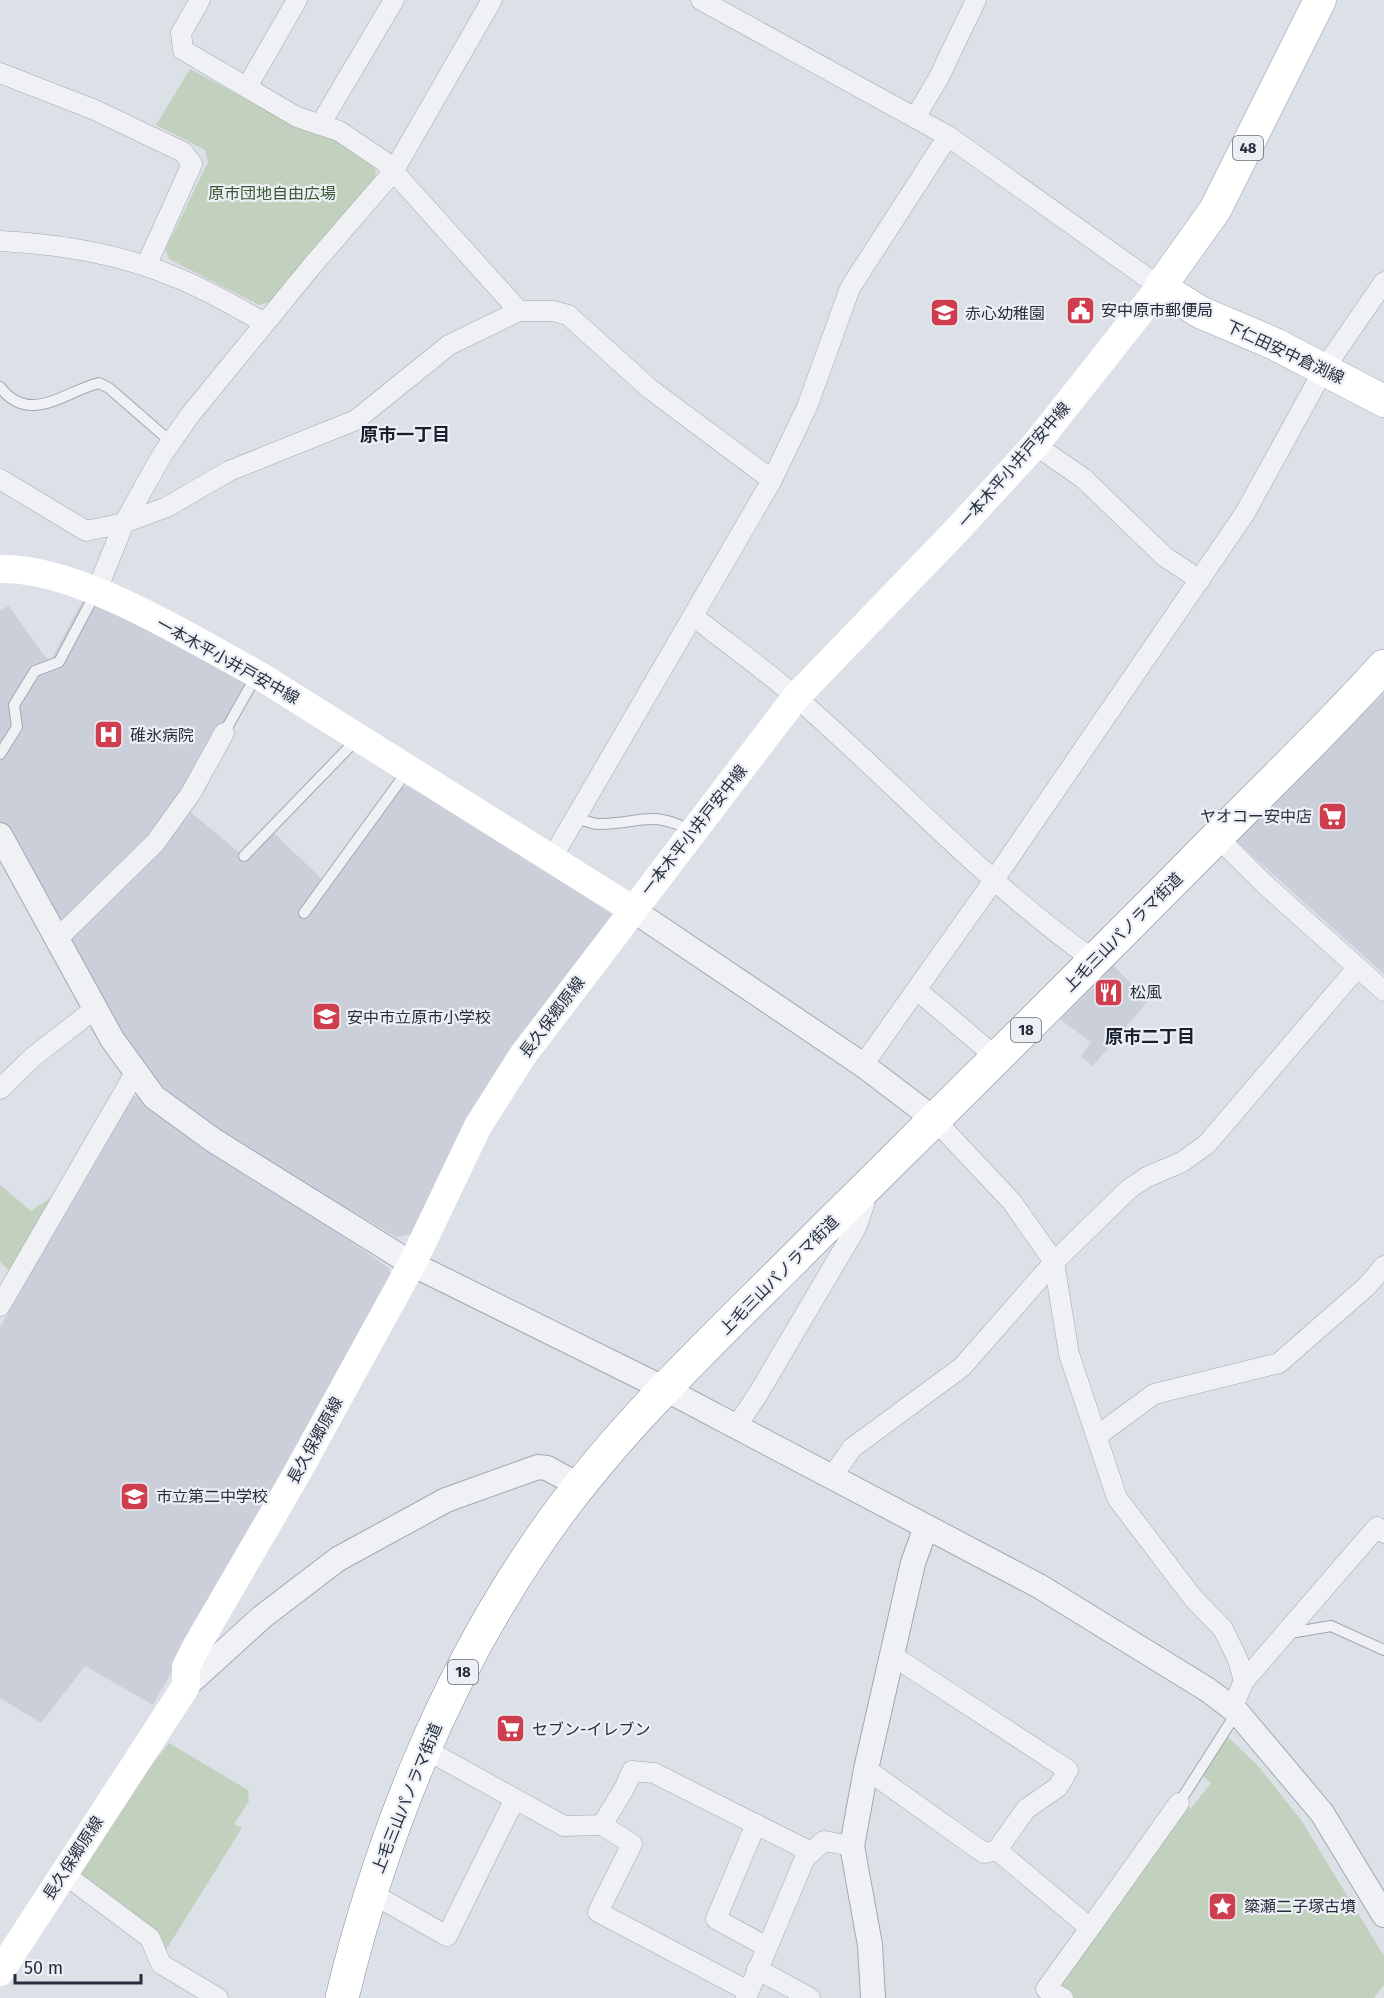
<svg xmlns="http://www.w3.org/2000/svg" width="1384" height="1998" font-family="'Fira Sans','Noto Sans JP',sans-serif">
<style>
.built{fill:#cacfd9}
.green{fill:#c2d1bd}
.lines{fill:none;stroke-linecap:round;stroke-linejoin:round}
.service-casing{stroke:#a2a7b1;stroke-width:12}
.minor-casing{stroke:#a2a7b1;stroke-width:21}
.tertiary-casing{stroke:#a2a7b1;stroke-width:26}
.primary-casing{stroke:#9ca4b2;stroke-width:33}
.trunk-casing{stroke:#848d9d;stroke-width:34}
.service{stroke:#eff1f5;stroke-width:10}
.minor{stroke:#eff1f5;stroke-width:20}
.tertiary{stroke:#eff1f5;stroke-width:24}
.secondary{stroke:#fff;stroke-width:28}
.primary{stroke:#fff;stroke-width:32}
.trunk{stroke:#fff;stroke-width:33}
.labels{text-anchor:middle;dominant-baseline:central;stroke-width:4.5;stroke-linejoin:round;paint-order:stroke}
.shield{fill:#eceff4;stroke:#616874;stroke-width:1.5}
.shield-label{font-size:15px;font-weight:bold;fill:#262e3d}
.park-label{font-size:16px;fill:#395933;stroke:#eceff4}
.poi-label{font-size:16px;fill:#262e3d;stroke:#eceff4;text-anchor:start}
.street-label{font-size:16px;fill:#262e3d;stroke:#eceff4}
.neighbourhood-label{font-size:18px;font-weight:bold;fill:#181f2e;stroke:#eceff4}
</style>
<rect width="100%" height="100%" fill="#dce0e7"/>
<g class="built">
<path d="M85,596L250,680L170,815L61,928L0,820V610L9,606L45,657L51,660Z"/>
<path d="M1384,693V974L1235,840Z"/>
<path d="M416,784L620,915L416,1233L396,1237L218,1132L159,1092L144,1073L67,938L187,809L248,860L274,833L330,887L401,788Z"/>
<path d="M1111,963L1148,1001L1093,1066L1081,1057L1091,1042L1057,1017Z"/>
<path d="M130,1095L140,1098L389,1268L392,1281L153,1705L85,1666L41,1723L0,1698V1327Z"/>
</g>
<g class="green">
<path d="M190,69L294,125L334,140L375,168L376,178L271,302L259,305L169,259L165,250L208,162L205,150L156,125Z"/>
<path d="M0,1185L31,1211L59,1192L12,1273L0,1262Z"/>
<path d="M1225,1734L1259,1767L1301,1820L1384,1956V1985L1374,1998H1075L1058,1989L1186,1805L1191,1808L1211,1783L1201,1774Z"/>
<path d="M169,1743L248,1790L249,1801L234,1824L242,1828L164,1953L154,1929L79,1875L134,1787Z"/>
</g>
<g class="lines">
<defs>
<g id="service">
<path d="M0,387C30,426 65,391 99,383L109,388L171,442"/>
<path d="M224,733L256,676"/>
<path d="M0,754L17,727L14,705L35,671L59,662L96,592"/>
<path d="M576,818C583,820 592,824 599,824C639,824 652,809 691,831"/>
<path d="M244,856L358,738"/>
<path d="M304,913L408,770"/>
<path d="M1288,1628L1296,1632L1331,1626L1384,1650"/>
<path d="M1179,1803L1237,1712"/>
</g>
<g id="minor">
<path d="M200,0L181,33L183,50L297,117L339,131L385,162L519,311"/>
<path d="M701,0L948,136L1160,287"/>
<path d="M0,73L95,110L183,152L192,164L146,266"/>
<path d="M247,87L297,0"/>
<path d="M916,116L938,79L976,0"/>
<path d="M320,125L394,0"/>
<path d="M0,241C58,244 121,254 175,277C206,289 236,307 265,323"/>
<path d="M1035,445L1083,478L1165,557L1200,580"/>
<path d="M0,479L86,531L124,523L167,507L229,471L356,420L449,345L519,311H553L568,315L650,389L772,480"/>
<path d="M97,590L124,523L162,455L190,415L311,267L393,172L492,0"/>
<path d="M693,616C727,643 764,669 797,698C897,785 986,884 1095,961"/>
<path d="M1217,837L1270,889L1384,991"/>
<path d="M552,858L772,480L807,407L850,288L948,136"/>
<path d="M57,939L155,843L191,793L224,733"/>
<path d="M917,990L997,1058"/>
<path d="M863,1065L994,880L1245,513L1324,369L1384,282"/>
<path d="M0,1089L33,1057L96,1008"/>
<path d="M934,1119L1012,1202L1054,1262L1069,1354L1117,1498L1193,1598L1223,1629L1238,1660L1244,1681L1232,1708"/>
<path d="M0,1306L135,1073"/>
<path d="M736,1427L758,1394L856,1228L864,1205L856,1198"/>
<path d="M1097,1436L1154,1394L1279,1363L1367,1286L1384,1266"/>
<path d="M832,1477L852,1448L962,1367L1054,1262L1129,1189L1147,1177L1182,1162L1207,1144L1357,968"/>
<path d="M893,1656L1068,1770L1058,1787L1026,1809L997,1850"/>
<path d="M1244,1681L1377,1527L1384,1533"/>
<path d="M425,1749L564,1826L602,1825L624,1789L632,1771L654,1773L811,1852"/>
<path d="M866,1769L984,1853L997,1850L1090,1928L1046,1989L1063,1998"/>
<path d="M756,1824L716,1919L767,1947"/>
<path d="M602,1825L632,1844L598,1912L748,1991"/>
<path d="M63,1873L150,1938L161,1964L218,1998"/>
<path d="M371,1893L447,1936L515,1799"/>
<path d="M1090,1928L1179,1803"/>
<path d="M757,1969L810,1998"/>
<path d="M746,1998L805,1858L824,1841L852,1846"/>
</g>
<g id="tertiary">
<path d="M0,835L112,1039L154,1097L213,1140L412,1264L665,1389L1039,1586L1208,1690L1237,1712L1322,1813L1384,1915"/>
<path d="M633,910L863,1065L934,1119"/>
<path d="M186,1686L262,1617L338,1559L446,1500L538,1467L547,1468L580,1486"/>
<path d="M873,1998L870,1945L852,1846L866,1769L913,1563L926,1527"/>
</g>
<path id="primary" d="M1320,0L1215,210L1160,287L1200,312L1275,344L1384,401"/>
<path id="trunk" d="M342,1998C380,1840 443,1682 534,1548C612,1431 720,1334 818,1235C951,1103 1084,972 1215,839C1272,782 1330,726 1384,666"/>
</defs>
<use href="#service" class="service-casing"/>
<use href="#minor" class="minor-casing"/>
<use href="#tertiary" class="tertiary-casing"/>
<use href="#primary" class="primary-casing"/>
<use href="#trunk" class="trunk-casing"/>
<use href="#service" class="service"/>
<use href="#minor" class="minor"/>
<use href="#tertiary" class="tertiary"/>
<g class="secondary">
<path d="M0,569C76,566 190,638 257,674L633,910"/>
<path d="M0,1972L186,1686V1667L196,1647L296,1475L412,1264L478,1126L523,1055L796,697L957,530L1035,445L1160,287"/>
</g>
<use href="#primary" class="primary"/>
<use href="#trunk" class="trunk"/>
</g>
<defs>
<symbol id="civic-square" viewBox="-11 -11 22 22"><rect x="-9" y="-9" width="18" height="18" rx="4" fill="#cf3e4f" stroke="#eceff4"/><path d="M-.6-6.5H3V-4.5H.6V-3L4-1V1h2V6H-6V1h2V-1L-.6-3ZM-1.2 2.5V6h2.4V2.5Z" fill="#fff"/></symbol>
<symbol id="school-square" viewBox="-11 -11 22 22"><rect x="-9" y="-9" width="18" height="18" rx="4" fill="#cf3e4f" stroke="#eceff4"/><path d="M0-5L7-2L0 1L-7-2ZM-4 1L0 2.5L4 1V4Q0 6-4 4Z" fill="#fff"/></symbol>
<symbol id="hospital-square" viewBox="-11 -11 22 22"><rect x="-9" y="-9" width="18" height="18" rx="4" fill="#cf3e4f" stroke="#eceff4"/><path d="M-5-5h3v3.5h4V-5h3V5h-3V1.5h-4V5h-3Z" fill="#fff"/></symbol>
<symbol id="supermarket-square" viewBox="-11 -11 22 22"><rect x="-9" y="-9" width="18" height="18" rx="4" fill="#cf3e4f" stroke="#eceff4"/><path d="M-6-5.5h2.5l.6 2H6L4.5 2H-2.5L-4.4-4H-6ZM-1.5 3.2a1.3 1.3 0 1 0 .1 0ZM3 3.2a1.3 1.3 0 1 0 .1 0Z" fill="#fff"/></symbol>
<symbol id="restaurant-square" viewBox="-11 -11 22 22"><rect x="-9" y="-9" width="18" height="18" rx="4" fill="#cf3e4f" stroke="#eceff4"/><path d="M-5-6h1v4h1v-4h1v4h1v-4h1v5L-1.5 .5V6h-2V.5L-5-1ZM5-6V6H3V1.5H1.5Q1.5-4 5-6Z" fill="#fff"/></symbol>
<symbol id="sight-square" viewBox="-11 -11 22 22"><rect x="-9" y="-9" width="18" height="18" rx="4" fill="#cf3e4f" stroke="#eceff4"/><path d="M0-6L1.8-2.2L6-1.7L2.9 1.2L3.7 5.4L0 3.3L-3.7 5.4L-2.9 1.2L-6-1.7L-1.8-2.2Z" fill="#fff"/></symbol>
</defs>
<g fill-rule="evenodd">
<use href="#civic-square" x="1064" y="294" width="33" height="33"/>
<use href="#school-square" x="928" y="296" width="33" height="33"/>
<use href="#hospital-square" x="92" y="718" width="33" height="33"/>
<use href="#supermarket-square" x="1316" y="800" width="33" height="33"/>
<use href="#restaurant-square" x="1092" y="976" width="33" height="33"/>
<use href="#school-square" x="310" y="1000" width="33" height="33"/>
<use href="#school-square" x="118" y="1480" width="33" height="33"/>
<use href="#supermarket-square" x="494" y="1712" width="33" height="33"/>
<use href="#sight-square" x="1206" y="1890" width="33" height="33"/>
</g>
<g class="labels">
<g class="shield">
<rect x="1233" y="136" width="30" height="24" rx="4.5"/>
<rect x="1011" y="1018" width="30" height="24" rx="4.5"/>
<rect x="448" y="1660" width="30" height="24" rx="4.5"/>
</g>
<g class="shield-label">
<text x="1248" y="148">48</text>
<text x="1026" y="1030">18</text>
<text x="463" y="1672">18</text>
</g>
<g class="park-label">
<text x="272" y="193">原市団地自由広場</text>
</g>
<g class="poi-label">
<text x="1101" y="310">安中原市郵便局</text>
<text x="965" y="313">赤心幼稚園</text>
<text x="130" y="735">碓氷病院</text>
<text x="1312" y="816" text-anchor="end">ヤオコー安中店</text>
<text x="1130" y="992">松風</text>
<text x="347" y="1017">安中市立原市小学校</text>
<text x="156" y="1496">市立第二中学校</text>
<text x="532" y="1729">セブン-イレブン</text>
<text x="1244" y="1906">簗瀬二子塚古墳</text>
</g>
<g class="street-label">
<text transform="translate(1285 352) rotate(25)">下仁田安中倉渕線</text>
<text transform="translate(1014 465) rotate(-49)">一本木平小井戸安中線</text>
<text transform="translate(228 661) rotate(29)">一本木平小井戸安中線</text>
<text transform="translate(694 830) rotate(-52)">一本木平小井戸安中線</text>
<text transform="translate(1123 932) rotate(-45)">上毛三山パノラマ街道</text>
<text transform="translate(552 1017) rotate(-53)">長久保郷原線</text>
<text transform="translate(779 1275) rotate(-45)">上毛三山パノラマ街道</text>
<text transform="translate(315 1440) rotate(-61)">長久保郷原線</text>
<text transform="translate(407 1798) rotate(-68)">上毛三山パノラマ街道</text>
<text transform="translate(73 1858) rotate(-57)">長久保郷原線</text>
</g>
<g class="neighbourhood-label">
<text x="405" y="435">原市一丁目</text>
<text x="1150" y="1037">原市二丁目</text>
</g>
</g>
<path d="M15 1974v9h126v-9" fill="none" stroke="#262e3d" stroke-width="3"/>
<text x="24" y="1974" font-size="18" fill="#262e3d" stroke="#eceff4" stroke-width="4.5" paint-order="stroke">50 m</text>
</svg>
